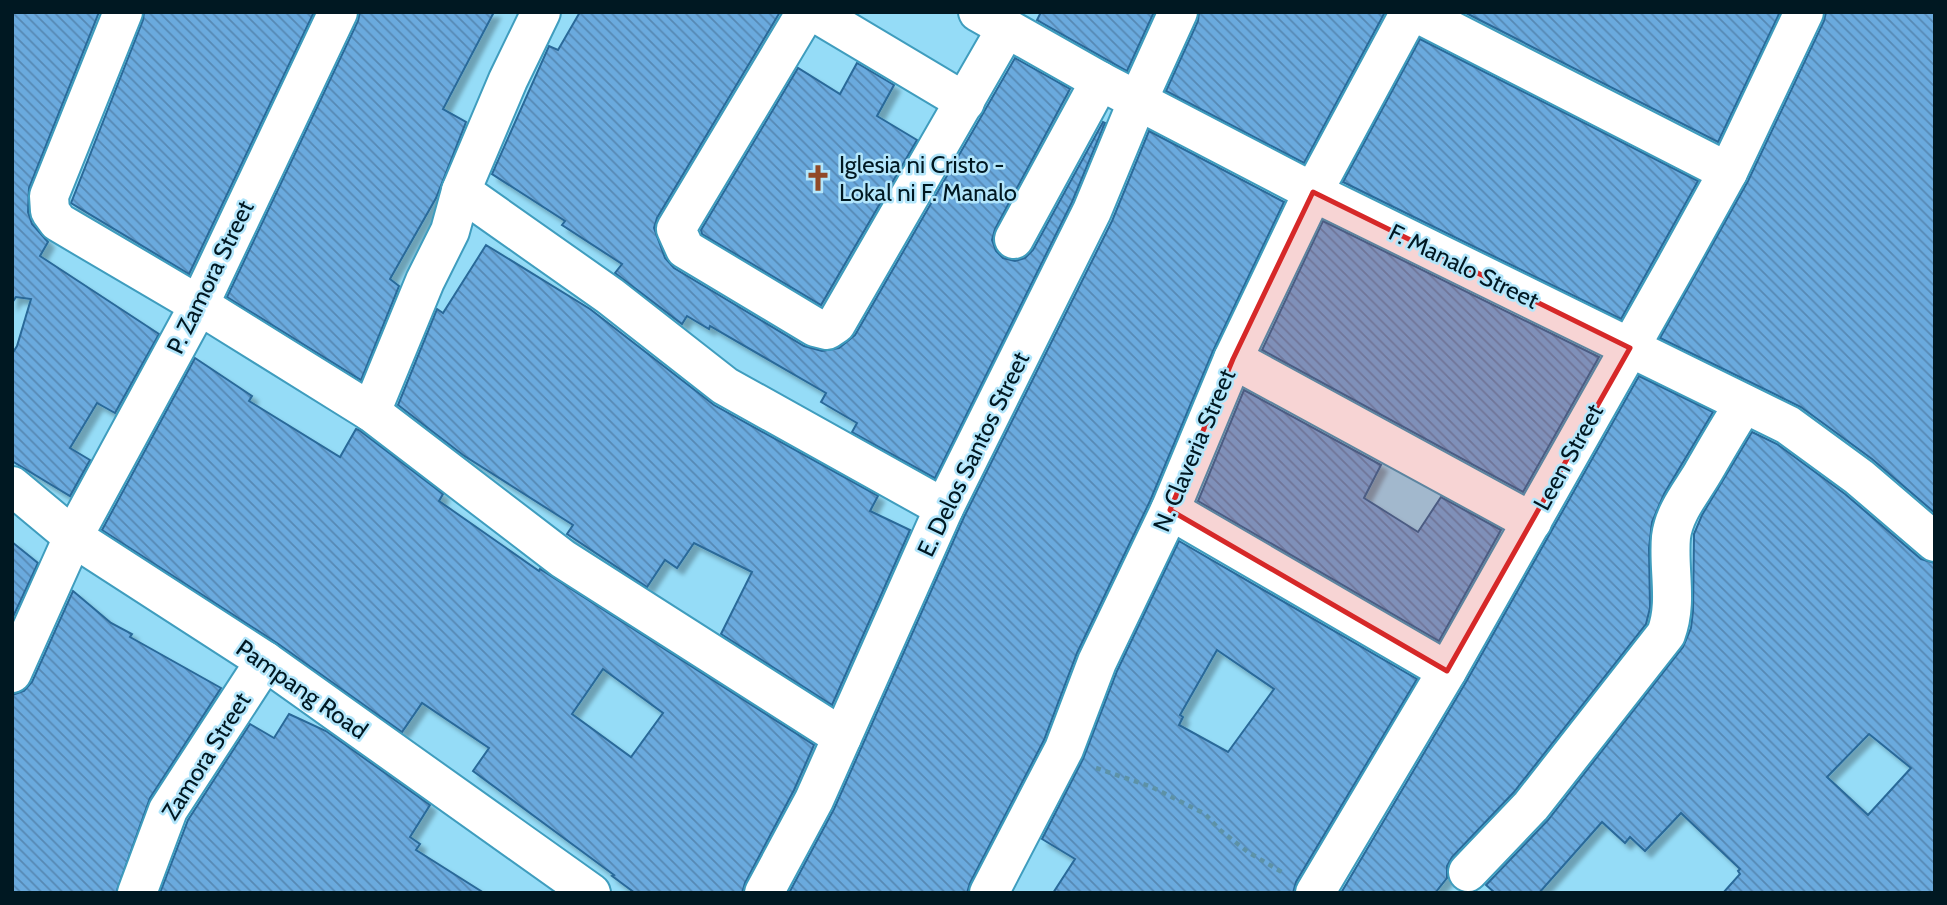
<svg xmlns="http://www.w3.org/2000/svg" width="1947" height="905" font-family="Cabin,sans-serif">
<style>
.building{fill:url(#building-back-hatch);stroke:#296999;stroke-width:2;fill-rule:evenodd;filter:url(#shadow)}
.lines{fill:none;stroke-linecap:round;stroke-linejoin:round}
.minor-casing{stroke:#3f9dbe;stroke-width:42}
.path{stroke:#5d92a7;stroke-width:4.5;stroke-dasharray:5 5;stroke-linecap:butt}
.minor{stroke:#fff;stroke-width:38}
.marked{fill:#d62828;fill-opacity:0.2;stroke:#d62828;stroke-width:5;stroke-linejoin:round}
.labels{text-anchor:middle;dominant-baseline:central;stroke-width:5;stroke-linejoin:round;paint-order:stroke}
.poi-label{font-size:24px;fill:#001822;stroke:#b3e6fb;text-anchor:start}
.street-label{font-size:24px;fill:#001822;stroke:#b3e6fb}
</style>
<defs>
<pattern id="building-back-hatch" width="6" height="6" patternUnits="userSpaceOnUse" patternTransform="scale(1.75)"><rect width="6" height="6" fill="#6baade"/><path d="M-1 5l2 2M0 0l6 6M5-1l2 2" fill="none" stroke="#5689b4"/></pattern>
<filter id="shadow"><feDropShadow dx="6" dy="6" stdDeviation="2" flood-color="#0004"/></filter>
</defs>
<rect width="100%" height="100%" fill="#95dcf7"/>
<g class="building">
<path d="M12,12H99L29,188L28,212L32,224L48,242L40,256L159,334L115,413L97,403L70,448L90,460L70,496L12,461V354L17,346L31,299L16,297L12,303Z"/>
<path d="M144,12H314L189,274L71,203L143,20Z"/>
<path d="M360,12H494L443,109L466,122L436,198L390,279L399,286L361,380L227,297L358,21Z"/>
<path d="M580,12H780L657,218L654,228L665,258L674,268L804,346L822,351L839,348L855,335L1015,58L1070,89L995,229L992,240L996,251L1003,258L1015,261L1025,258L1033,250L1103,122L1105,123L1072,202L935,478L852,432L857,423L821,402L826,393L710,326L709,329L687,316L682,324L615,273L622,264L562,225L565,221L492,174L549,46L558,50Z"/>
<path d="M1041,12H1154L1127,71L1037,20Z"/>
<path d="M1199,12H1385L1304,163L1166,91L1198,21Z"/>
<path d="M1464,12H1780L1718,142Z"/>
<path d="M1826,12H1935V513L1872,459L1801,407L1660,338L1748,181L1824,21Z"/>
<path d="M1420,39L1698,181L1621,319L1343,182Z"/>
<path d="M857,63L894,85L877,116L917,140L821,305L702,234L701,230L798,68L840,94Z"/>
<path d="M1149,131L1284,202L1213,351L1150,501L1077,653L1044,740L970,883L967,893H789L834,809L964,517L1112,221Z"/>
<path d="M1323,221L1599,357L1523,492L1262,350Z"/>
<path d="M486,245L590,309L714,405L878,496L870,511L910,530L832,705L721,634L752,572L694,543L677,568L665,560L647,587L567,534L573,525L463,455L398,405L437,309L443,313Z"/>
<path d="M195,358L252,396L249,401L340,457L356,429L359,430L443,494L439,501L539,571L540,569L814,745L794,790L745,883L742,893H635L612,876L614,875L473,771L489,748L422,703L402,732L277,643L102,530ZM603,669L663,713L631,757L572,714Z"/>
<path d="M1639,376L1713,412L1664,494L1652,522L1649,548L1650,608L1646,624L1514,792L1452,857L1447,866V878L1435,893H1341L1466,682Z"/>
<path d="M1244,390L1381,465L1364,498L1418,532L1441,497L1501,530L1439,641L1198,501Z"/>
<path d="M1752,432L1777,444L1845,494L1921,559L1935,563V893H1723L1740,874L1738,871L1740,869L1681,813L1645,851L1630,837L1625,843L1602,822L1539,893H1495L1486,885L1548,820L1683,647L1691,628L1693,611L1694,534L1702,515ZM1869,734L1911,768L1868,815L1827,777Z"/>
<path d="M1179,541L1417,679L1296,882L1293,893H1053L1075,859L1042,839L1083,759L1117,671ZM1217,650L1274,689L1228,752L1179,725L1183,717L1180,715Z"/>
<path d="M12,542L38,563L12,619Z"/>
<path d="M73,591L111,623L132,634L130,637L221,688L150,798L116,893H12V695L24,691L32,682Z"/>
<path d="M289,714L326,731L430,805L410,837L420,844L416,850L484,893H160L188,820L250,724L274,738Z"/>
</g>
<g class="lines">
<defs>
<g id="minor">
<path d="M123,12L49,196L50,211L58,222L199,305L371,412L563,559L842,737"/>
<path d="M806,12L676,229L685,249L815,327L827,330L836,324L1006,29"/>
<path d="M814,12L965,102"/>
<path d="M978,12L1100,81L1313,192L1788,425L1859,477L1935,542"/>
<path d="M1415,12L1728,172"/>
<path d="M461,191L508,80L541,12"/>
<path d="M1014,239L1100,81"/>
<path d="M1233,359L1532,522"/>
<path d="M371,412L425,281L450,231L461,191L610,296L725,386L944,508"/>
<path d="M12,486L73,537L265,661L591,893"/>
<path d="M1170,510L1447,671"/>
<path d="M12,673L73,537L199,305L338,12"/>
<path d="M1468,872L1531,806L1666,634C1678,602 1668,570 1671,537C1674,513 1690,494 1702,474C1716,450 1729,427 1744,404"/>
<path d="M137,893L168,810L265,661"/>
<path d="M764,893L814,800L944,508L1092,211L1138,100L1178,12"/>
<path d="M989,893L1064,749L1097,662L1170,510L1233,359L1313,192L1410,12"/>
<path d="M1315,893L1447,671L1676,266L1728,172L1804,12"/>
</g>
</defs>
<use href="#minor" class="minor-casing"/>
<path class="path" d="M1096,768L1152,787L1205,814L1220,830L1248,852L1285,874"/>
<use href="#minor" class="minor"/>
</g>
<path class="marked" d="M1313,192L1630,348L1447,671L1170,510L1233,359Z"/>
<defs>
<symbol id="church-bare" viewBox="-9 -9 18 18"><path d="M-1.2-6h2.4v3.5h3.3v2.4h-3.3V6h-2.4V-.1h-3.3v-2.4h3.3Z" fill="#914927" stroke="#b3e6fb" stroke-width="2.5" paint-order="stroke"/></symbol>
</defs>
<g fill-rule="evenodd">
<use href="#church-bare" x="799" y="159" width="38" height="38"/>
</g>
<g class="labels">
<g class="poi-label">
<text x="839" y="164">Iglesia ni Cristo -<tspan x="839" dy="28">Lokal ni F. Manalo</tspan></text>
</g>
<g class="street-label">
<text transform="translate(1464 266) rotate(26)">F. Manalo Street</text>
<text transform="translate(210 277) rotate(-64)">P. Zamora Street</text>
<text transform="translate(1194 450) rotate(-67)">N. Claveria Street</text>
<text transform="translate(973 454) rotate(-64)">E. Delos Santos Street</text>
<text transform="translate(1568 457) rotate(-61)">Leen Street</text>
<text transform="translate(302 689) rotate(35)">Pampang Road</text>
<text transform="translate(206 756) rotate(-58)">Zamora Street</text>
</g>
</g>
<rect width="1947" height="905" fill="none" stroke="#001822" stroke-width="28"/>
</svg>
